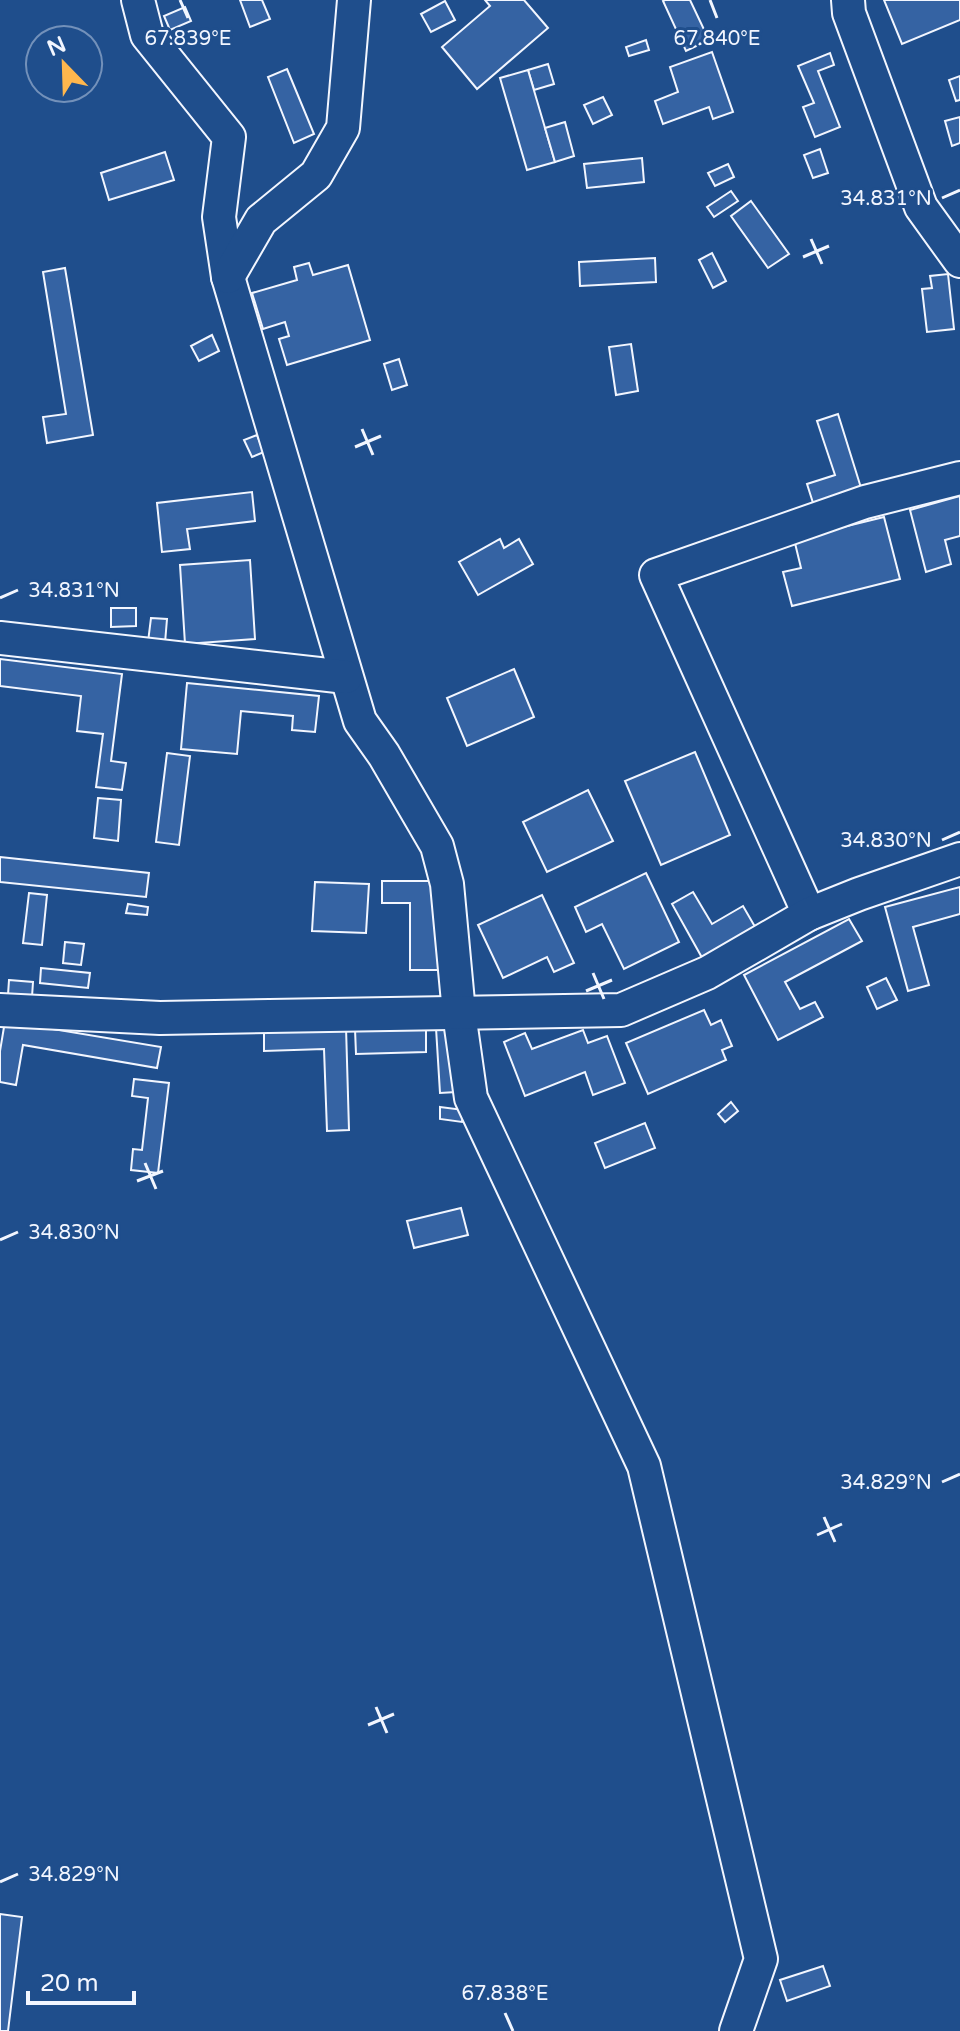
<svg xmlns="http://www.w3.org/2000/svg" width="960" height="2031" font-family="'Varela Round',sans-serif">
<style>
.building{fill:#3563a3;stroke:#f2f6ff;stroke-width:2}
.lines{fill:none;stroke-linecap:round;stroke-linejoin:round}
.street-casing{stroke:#f2f6ff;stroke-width:36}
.street{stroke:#1f4e8c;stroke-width:32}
.ticks{fill:none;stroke:#f2f6ff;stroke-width:3}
.ticks-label{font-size:20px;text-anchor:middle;fill:#f2f6ff;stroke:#1f4e8c;stroke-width:6;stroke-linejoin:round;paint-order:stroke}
</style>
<rect width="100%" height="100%" fill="#1f4e8c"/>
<g class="building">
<path d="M240,0H262L270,19L250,27Z"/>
<path d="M485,0H524L548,28L477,89L442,47L490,6Z"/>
<path d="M665,0H690L709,40L686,51L663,1Z"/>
<path d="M884,0H960V20L902,44Z"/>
<path d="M445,1L455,20L431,32L421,14Z"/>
<path d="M185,7L191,21L170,30L164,16Z"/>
<path d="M646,40L649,50L629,56L626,47Z"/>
<path d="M712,52L733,112L713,119L709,107L663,124L655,101L678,92L670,67Z"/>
<path d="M830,53L834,65L818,71L840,127L815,137L803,107L814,103L798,66Z"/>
<path d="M548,64L554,84L534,90L528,70Z"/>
<path d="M287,69L314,134L294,143L268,77Z"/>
<path d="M528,70L555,162L527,170L500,78Z"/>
<path d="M960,76V100L956,101L949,80Z"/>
<path d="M603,97L612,115L593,124L584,105Z"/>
<path d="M960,117V143L952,146L945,121Z"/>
<path d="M565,122L574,156L555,162L545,128Z"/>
<path d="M820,149L828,173L813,178L804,155Z"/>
<path d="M165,152L174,180L109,200L101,173Z"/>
<path d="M642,158L644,182L587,188L584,164Z"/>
<path d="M728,164L734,177L715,186L708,173Z"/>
<path d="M731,191L738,201L714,217L707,207Z"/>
<path d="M751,201L789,254L768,268L731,216Z"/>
<path d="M712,253L726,281L713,288L699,260Z"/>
<path d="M655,258L656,282L580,286L579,262Z"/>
<path d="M309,263L313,275L348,265L370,340L287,365L279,339L289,336L285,322L263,329L252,293L297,280L294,267Z"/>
<path d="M65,268L93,435L47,443L43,417L66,414L43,272Z"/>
<path d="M948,274L954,329L927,332L922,289L932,288L930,276Z"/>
<path d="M212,335L219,351L199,361L191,346Z"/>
<path d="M631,344L638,391L616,395L609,347Z"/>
<path d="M399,359L407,385L392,390L384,364Z"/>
<path d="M838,414L862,491L814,506L807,484L835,475L817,421Z"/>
<path d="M257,435L264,452L252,457L244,440Z"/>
<path d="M252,492L255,521L187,529L190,549L162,552L157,503Z"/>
<path d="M960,496V536L945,540L951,564L926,572L910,510Z"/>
<path d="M884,517L900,579L792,606L783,572L801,568L794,539Z"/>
<path d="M500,539L504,548L519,539L533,564L478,595L459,562Z"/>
<path d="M250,560L255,639L185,644L180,565Z"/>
<path d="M111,608H136V626L111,627Z"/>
<path d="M151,618L167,619L165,643L148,642Z"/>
<path d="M0,659L122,674L111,761L126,763L122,790L96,787L103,734L77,731L81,696L0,686Z"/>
<path d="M514,669L534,717L467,746L447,698Z"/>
<path d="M187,683L319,696L315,732L292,730L293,716L241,711L237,754L181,749Z"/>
<path d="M695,752L730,835L661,865L625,781Z"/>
<path d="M167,753L190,756L179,845L156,842Z"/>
<path d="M588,790L613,841L547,872L523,822Z"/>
<path d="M98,798L121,800L118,841L94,838Z"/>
<path d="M0,857L149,873L146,897L0,882Z"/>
<path d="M646,873L679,942L624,969L602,924L586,932L575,907Z"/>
<path d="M382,881H439L438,970H410V903H382Z"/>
<path d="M315,882L369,884L366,933L312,931Z"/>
<path d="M960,887V914L913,927L929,985L908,991L885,907Z"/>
<path d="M693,892L712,924L743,906L758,932L705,963L672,904Z"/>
<path d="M29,893L47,895L42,945L23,943Z"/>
<path d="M542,895L574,963L554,972L547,957L503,978L478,925Z"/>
<path d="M128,904L148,907L147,915L126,913Z"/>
<path d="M849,919L862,941L785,982L800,1009L815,1002L823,1017L778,1040L744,975Z"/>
<path d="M65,942L84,944L81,965L63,963Z"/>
<path d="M41,968L90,973L88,988L40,983Z"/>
<path d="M886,978L897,1000L877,1009L867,987Z"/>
<path d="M9,980L33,982L32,997L8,995Z"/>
<path d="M704,1010L711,1025L721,1020L732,1046L722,1050L726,1060L648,1094L626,1043Z"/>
<path d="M5,1021L161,1047L157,1068L23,1045L16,1085L0,1082V1051Z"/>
<path d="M346,1027L349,1130L327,1131L324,1049L264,1051V1030Z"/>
<path d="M426,1027V1052L356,1054L355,1029Z"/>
<path d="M452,1027L456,1092L440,1093L436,1028Z"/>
<path d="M583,1030L588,1043L607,1036L625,1083L593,1095L585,1072L525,1096L504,1042L525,1033L532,1049Z"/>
<path d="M134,1079L169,1083L158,1173L131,1170L133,1149L142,1150L148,1098L132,1096Z"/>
<path d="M731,1102L738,1111L725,1122L718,1114Z"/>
<path d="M440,1107L464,1110L462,1122L440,1119Z"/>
<path d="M645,1123L655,1148L605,1168L595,1143Z"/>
<path d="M461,1208L468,1235L414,1248L407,1221Z"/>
<path d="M0,1914L22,1917L8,2031H0Z"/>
<path d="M823,1966L830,1986L787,2001L780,1980Z"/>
</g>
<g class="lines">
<defs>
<g id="street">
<path d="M138,0L147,35L229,137L219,217L228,277L360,721L384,755L437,846L447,884L459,1013L471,1098L644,1466L761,1959L736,2031"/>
<path d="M848,0L849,13L921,207L960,261"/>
<path d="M228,277L261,220L316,175L343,128L354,0"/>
<path d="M0,638L346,677"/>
<path d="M809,914L656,575L865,502L960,478"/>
<path d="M0,1010L160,1018L621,1010L707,973L809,914L859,894L960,859"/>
</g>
</defs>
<use href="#street" class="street-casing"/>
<use href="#street" class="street"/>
</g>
<path class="ticks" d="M180,0L188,18M710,0L717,18M942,198L960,190M811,239L822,264M803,257L829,246M362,429L373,455M355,447L381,436M0,598L18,590M942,840L960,832M593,973L604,999M586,991L612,980M145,1163L156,1189M137,1181L163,1171M0,1240L18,1232M942,1482L960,1474M824,1517L835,1542M817,1535L842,1524M376,1707L387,1733M368,1725L394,1714M0,1882L18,1874M505,2013L513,2031"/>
<g class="ticks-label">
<text x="188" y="45">67.839°E</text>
<text x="717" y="45">67.840°E</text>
<text x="886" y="205">34.831°N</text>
<text x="74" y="597">34.831°N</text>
<text x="886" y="847">34.830°N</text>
<text x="74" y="1239">34.830°N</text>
<text x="886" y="1489">34.829°N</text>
<text x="74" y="1881">34.829°N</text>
<text x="505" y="2000">67.838°E</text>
</g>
<g transform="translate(64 64) rotate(337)"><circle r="38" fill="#1f4e8c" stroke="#7391ba" stroke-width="2"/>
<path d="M0-6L14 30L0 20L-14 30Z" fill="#ffb74d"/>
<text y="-12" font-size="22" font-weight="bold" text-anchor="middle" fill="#f2f6ff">N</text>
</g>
<path d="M28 1991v12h106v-12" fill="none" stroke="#f2f6ff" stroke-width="4"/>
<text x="40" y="1991" font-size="24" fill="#f2f6ff" stroke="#1f4e8c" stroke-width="6" paint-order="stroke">20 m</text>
</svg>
